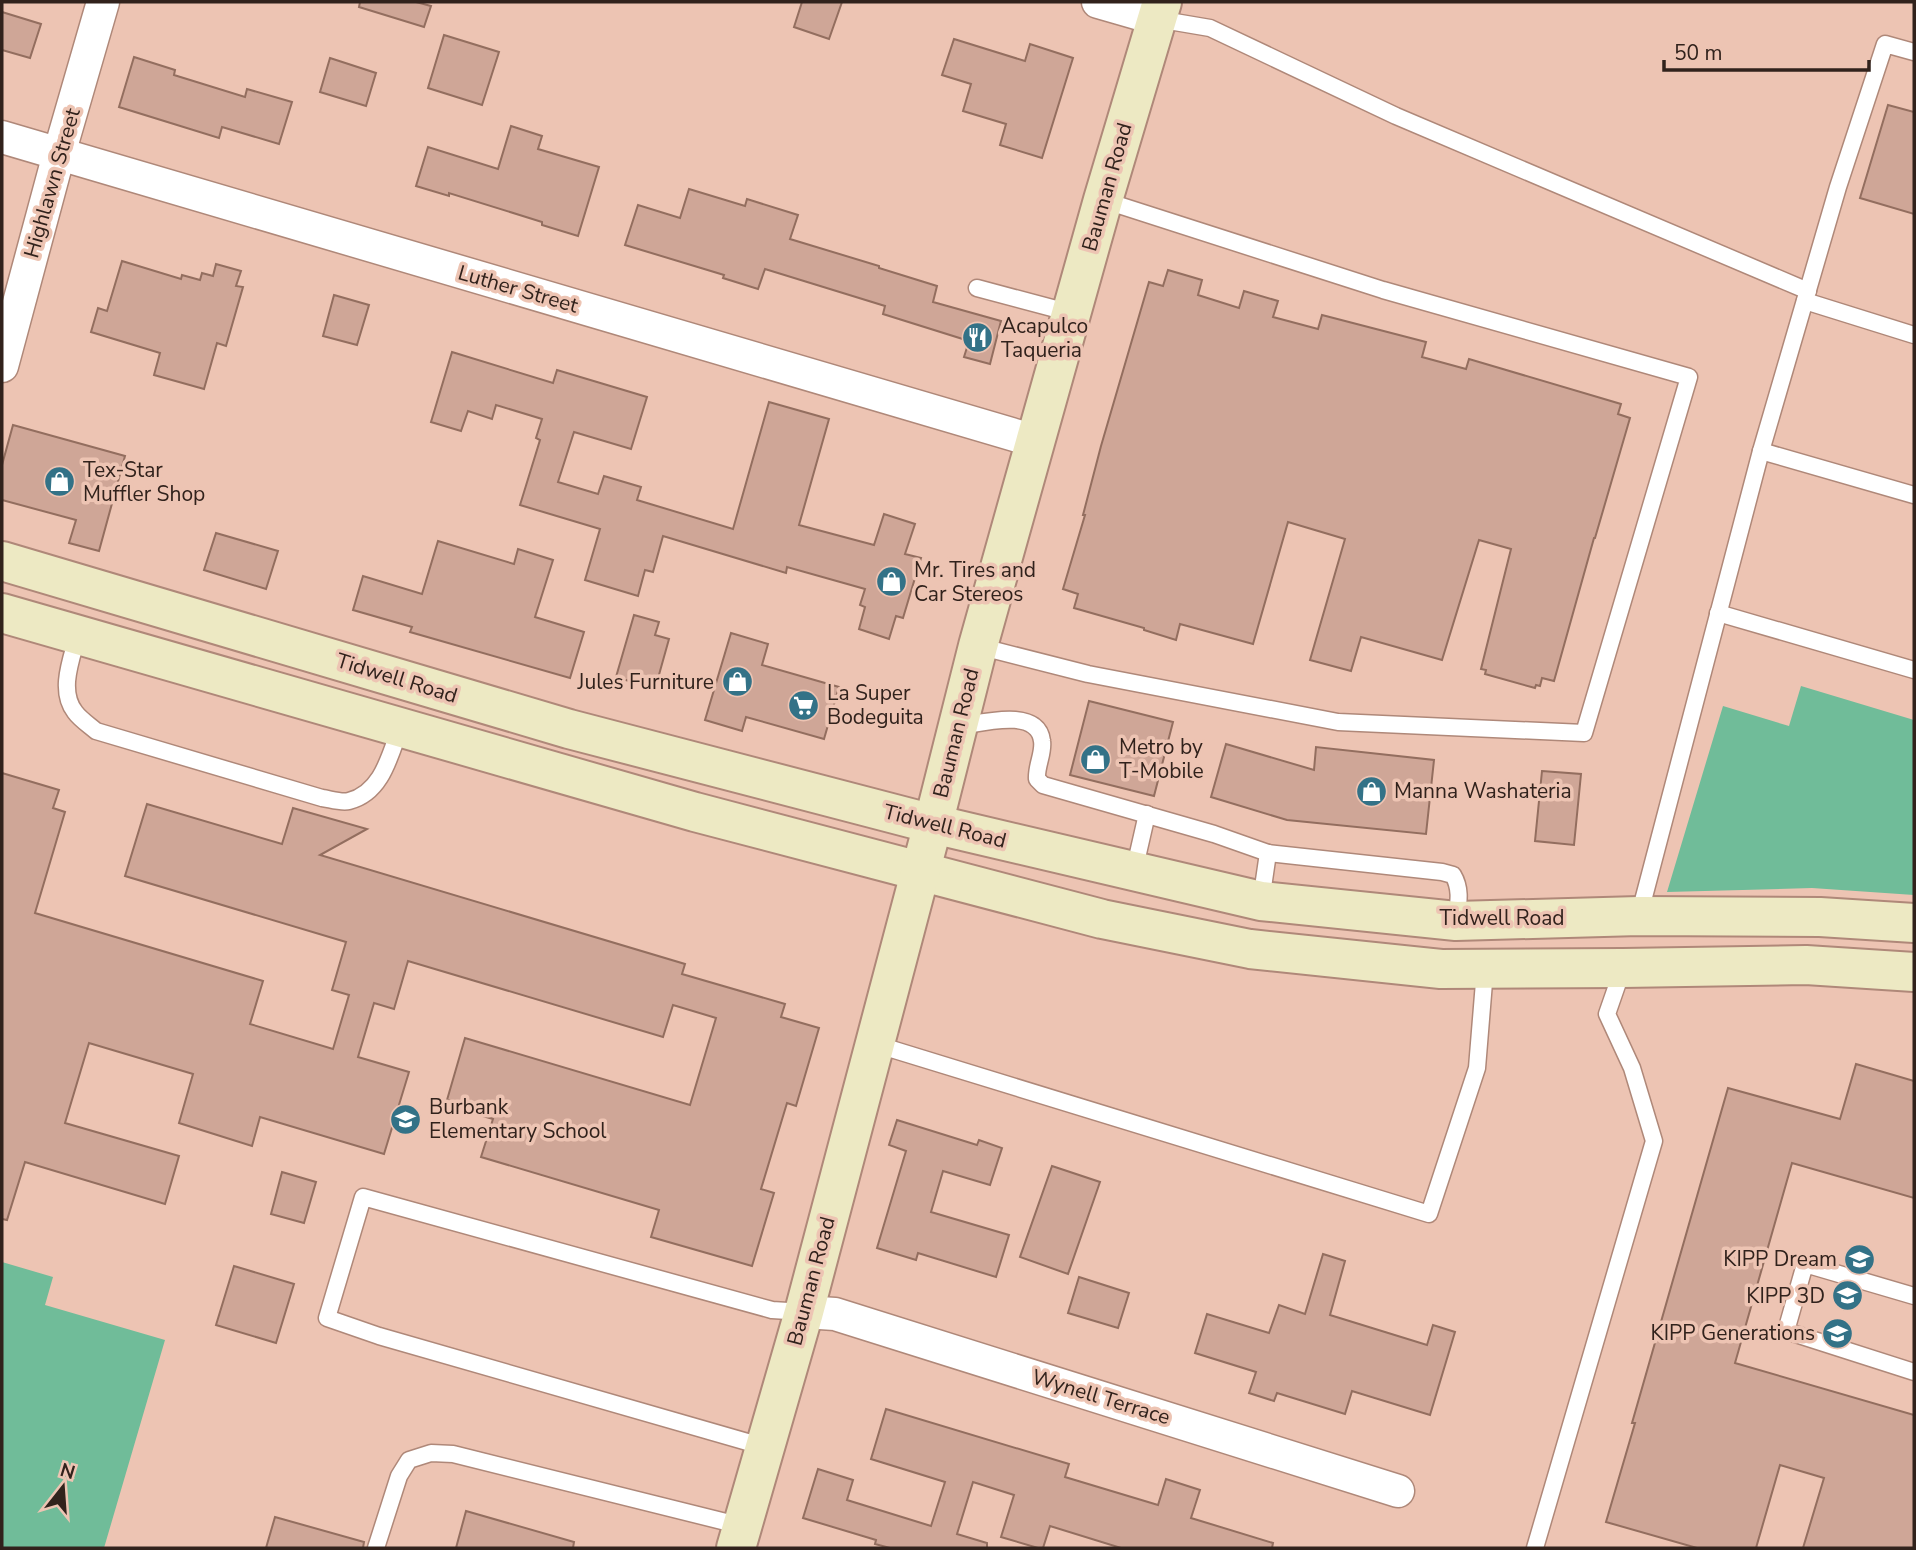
<svg xmlns="http://www.w3.org/2000/svg" width="1916" height="1550" font-family="'Nunito Sans',sans-serif">
<style>
.green{fill:#70bc99}
.building{fill:#cfa697;stroke:#936e5f;stroke-width:2}
.lines{fill:none;stroke-linecap:round;stroke-linejoin:round}
.lane-casing{stroke:#af8879;stroke-width:19}
.street-casing{stroke:#af8879;stroke-width:35}
.secondary-casing{stroke:#af8879;stroke-width:42}
.lane{stroke:#fff;stroke-width:16}
.street{stroke:#fff;stroke-width:32}
.secondary{stroke:#ede9c3;stroke-width:38}
.labels{text-anchor:middle;dominant-baseline:central;stroke-width:7;stroke-linejoin:round;paint-order:stroke}
.street-label{font-size:21px;fill:#31221c;stroke:#edc4b3}
.poi-label{font-size:21px;fill:#31221c;stroke:#edc4b3;text-anchor:start}
</style>
<rect width="100%" height="100%" fill="#edc4b3"/>
<g class="green">
<path d="M1801,686L1914,720V895L1812,888L1667,892L1723,706L1789,726Z"/>
<path d="M2,1262L53,1277L45,1305L165,1340L104,1548H2Z"/>
</g>
<g class="building">
<path d="M360,2H416L431,6L424,27L359,7Z"/>
<path d="M802,2H842L829,39L794,27Z"/>
<path d="M2,12L41,24L30,58L2,50Z"/>
<path d="M444,35L499,52L482,105L428,88Z"/>
<path d="M954,39L1025,61L1030,44L1073,58L1042,158L1000,145L1006,124L963,111L971,84L942,75Z"/>
<path d="M134,57L175,70L174,75L245,97L247,89L292,102L279,144L222,127L219,138L119,107Z"/>
<path d="M330,58L376,73L366,106L320,92Z"/>
<path d="M1888,105L1914,112V214L1860,198Z"/>
<path d="M511,126L542,136L538,149L599,167L578,236L542,225V222L449,193V196L416,186L428,147L498,169Z"/>
<path d="M689,189L745,206L747,199L798,215L790,239L879,266V268L937,286L933,302L1001,321L990,364L964,357L969,341L883,314L885,306L765,269L758,289L723,278L724,275L625,245L638,205L680,218Z"/>
<path d="M122,261L181,279L182,275L200,280L202,273L213,276L216,264L241,271L236,286L243,287L226,346L217,343L204,389L154,375L160,353L91,332L98,308L107,311Z"/>
<path d="M1168,270L1202,280L1198,295L1239,308L1244,291L1278,301L1273,317L1318,329L1322,315L1426,342L1422,357L1466,369L1469,359L1621,404L1618,414L1630,418L1595,538H1594L1554,681L1542,678L1540,686L1536,685L1535,688L1485,674L1486,670L1481,669L1511,549L1479,540L1442,660L1361,637L1351,671L1310,660L1345,539L1288,522L1253,644L1180,624L1176,640L1144,630V628L1074,608L1078,594L1063,589L1085,515H1083L1101,446L1149,282L1163,286Z"/>
<path d="M334,295L369,305L357,345L323,336Z"/>
<path d="M452,352L553,383L557,370L647,397L631,449L574,432L558,482L598,494L604,476L641,487L637,500L733,529L769,402L829,419L799,525L874,545L884,514L915,524L905,554L921,558L903,618L896,616L889,639L859,629L865,607L860,605L865,589L787,567L786,573L663,536L653,572L645,570L638,596L585,580L600,529L520,505L540,440L536,438L542,419L496,405L492,419L468,411L461,431L431,422Z"/>
<path d="M13,425L125,456L99,551L69,543L76,520L2,500V465Z"/>
<path d="M216,533L278,551L266,589L204,570Z"/>
<path d="M438,541L514,564L518,549L553,560L535,617L584,632L570,678L410,632L412,627L353,610L363,576L422,594Z"/>
<path d="M634,615L659,622L655,635L669,639L655,689L616,677Z"/>
<path d="M731,633L768,644L762,665L839,687L824,739L746,717L742,731L705,720Z"/>
<path d="M1089,701L1173,722L1154,796L1070,775Z"/>
<path d="M1226,744L1314,770L1316,747L1434,760L1426,834L1287,820L1211,797Z"/>
<path d="M1542,771L1581,774L1574,845L1535,841Z"/>
<path d="M2,773L59,790L53,808L65,812L35,913L263,981L250,1024L333,1049L349,995L332,990L346,942L125,876L147,804L282,844L293,808L367,829L320,855L685,964L682,974L785,1004L781,1017L819,1028L796,1106L787,1103L761,1189L774,1193L752,1266L651,1237L659,1210L481,1157L493,1119L459,1109L461,1104L447,1100L465,1038L690,1105L716,1018L673,1005L663,1037L408,961L394,1009L374,1003L358,1057L409,1072L384,1154L260,1117L252,1146L179,1123L193,1074L89,1043L65,1123L179,1156L165,1204L25,1162L7,1220L2,1219Z"/>
<path d="M1856,1064L1914,1081V1198L1792,1163L1735,1363L1914,1415V1548H1803L1824,1478L1780,1465L1756,1548H1697L1606,1522L1635,1423H1632L1728,1088L1840,1119Z"/>
<path d="M897,1120L977,1145L979,1140L1002,1148L990,1185L943,1171L931,1212L1009,1235L996,1277L918,1253L916,1260L877,1248L906,1151L889,1145Z"/>
<path d="M1052,1166L1100,1182L1068,1274L1020,1257Z"/>
<path d="M282,1172L316,1182L304,1223L271,1214Z"/>
<path d="M1323,1254L1345,1261L1330,1315L1427,1345L1433,1325L1455,1332L1430,1415L1352,1391L1345,1414L1277,1393L1274,1401L1249,1393L1256,1372L1195,1353L1207,1314L1269,1333L1279,1305L1305,1314Z"/>
<path d="M234,1266L294,1284L276,1343L216,1325Z"/>
<path d="M1079,1277L1129,1293L1118,1328L1068,1313Z"/>
<path d="M886,1409L1069,1464L1065,1477L1158,1505L1166,1479L1200,1490L1191,1518L1273,1543L1272,1548H1121L1050,1526L1043,1548H1038L1001,1537L1014,1495L973,1482L957,1534L987,1543V1548H890L875,1544L876,1540L803,1518L818,1469L853,1480L847,1500L931,1526L945,1482L871,1459Z"/>
<path d="M466,1511L574,1542L573,1548H456Z"/>
<path d="M275,1517L364,1542L363,1548H266Z"/>
</g>
<g class="lines">
<defs>
<g id="lane">
<path d="M1157,19L1210,28L1396,116L1808,291"/>
<path d="M977,288L1071,313"/>
<path d="M1805,301L1914,335"/>
<path d="M1761,451L1914,495"/>
<path d="M1718,613L1914,670"/>
<path d="M78,634C72,658 58,690 75,712C80,719 89,725 96,731L322,798C330,799 341,803 349,801C382,793 390,755 400,728"/>
<path d="M978,646L1088,674L1338,722L1584,733L1689,377L1383,290L1103,200"/>
<path d="M960,726C982,723 1038,707 1042,741C1044,753 1036,766 1037,779L1043,785L1214,834L1268,853L1442,872L1453,875C1462,890 1458,905 1456,921"/>
<path d="M1134,871L1147,814"/>
<path d="M1261,901L1268,853"/>
<path d="M1639,916L1761,451L1838,187L1885,44L1914,52"/>
<path d="M875,1044L1429,1214L1477,1068L1485,970"/>
<path d="M1914,1296L1805,1264L1786,1331L1914,1372"/>
<path d="M765,1447L379,1336L327,1318L363,1197L772,1310L804,1312"/>
<path d="M376,1548L399,1476L409,1460L431,1453L453,1454L742,1526"/>
<path d="M1535,1548L1654,1141L1632,1068L1607,1014L1623,968"/>
</g>
<g id="street">
<path d="M1098,2L1157,19"/>
<path d="M2,137L1035,441"/>
<path d="M2,366L59,154L103,2"/>
<path d="M804,1312L835,1314L1398,1491"/>
</g>
<g id="secondary">
<path d="M2,561L569,729L933,824L1261,901L1456,921L1639,916L1820,917L1914,923"/>
<path d="M2,613L695,812L1102,919L1250,949L1441,969L1623,968L1806,965L1914,972"/>
<path d="M736,1548L804,1312L938,805L978,646L1103,200L1162,2"/>
</g>
</defs>
<use href="#lane" class="lane-casing"/>
<use href="#street" class="street-casing"/>
<use href="#secondary" class="secondary-casing"/>
<use href="#lane" class="lane"/>
<use href="#street" class="street"/>
<use href="#secondary" class="secondary"/>
</g>
<defs>
<symbol id="restaurant-disc" viewBox="-11 -11 22 22"><circle r="9.5" fill="#337287" stroke="#edc4b3"/><path d="M-5-6h1v4h1v-4h1v4h1v-4h1v5L-1.5 .5V6h-2V.5L-5-1ZM5-6V6H3V1.5H1.5Q1.5-4 5-6Z" fill="#fff"/></symbol>
<symbol id="shop-disc" viewBox="-11 -11 22 22"><circle r="9.5" fill="#337287" stroke="#edc4b3"/><path d="M-5-2.5h2.3a2.7 3.5 0 0 1 5.4 0H5L5.5 6h-11ZM-1.5-2.5h3a1.5 2.3 0 0 0-3 0Z" fill="#fff"/></symbol>
<symbol id="supermarket-disc" viewBox="-11 -11 22 22"><circle r="9.5" fill="#337287" stroke="#edc4b3"/><path d="M-6-5.5h2.5l.6 2H6L4.5 2H-2.5L-4.4-4H-6ZM-1.5 3.2a1.3 1.3 0 1 0 .1 0ZM3 3.2a1.3 1.3 0 1 0 .1 0Z" fill="#fff"/></symbol>
<symbol id="school-disc" viewBox="-11 -11 22 22"><circle r="9.5" fill="#337287" stroke="#edc4b3"/><path d="M0-5L7-2L0 1L-7-2ZM-4 1L0 2.5L4 1V4Q0 6-4 4Z" fill="#fff"/></symbol>
</defs>
<g fill-rule="evenodd">
<use href="#restaurant-disc" x="960" y="320" width="35" height="35"/>
<use href="#shop-disc" x="42" y="464" width="35" height="35"/>
<use href="#shop-disc" x="874" y="564" width="35" height="35"/>
<use href="#shop-disc" x="720" y="664" width="35" height="35"/>
<use href="#supermarket-disc" x="786" y="688" width="35" height="35"/>
<use href="#shop-disc" x="1078" y="742" width="35" height="35"/>
<use href="#shop-disc" x="1354" y="774" width="35" height="35"/>
<use href="#school-disc" x="388" y="1102" width="35" height="35"/>
<use href="#school-disc" x="1842" y="1242" width="35" height="35"/>
<use href="#school-disc" x="1830" y="1278" width="35" height="35"/>
<use href="#school-disc" x="1820" y="1316" width="35" height="35"/>
</g>
<g class="labels">
<g class="street-label">
<text transform="translate(52 183) rotate(-74)">Highlawn Street</text>
<text transform="translate(1107 187) rotate(-74)">Bauman Road</text>
<text transform="translate(518 289) rotate(16)">Luther Street</text>
<text transform="translate(397 678) rotate(17)">Tidwell Road</text>
<text transform="translate(956 733) rotate(-76)">Bauman Road</text>
<text transform="translate(945 826) rotate(14)">Tidwell Road</text>
<text x="1502" y="918">Tidwell Road</text>
<text transform="translate(811 1281) rotate(-75)">Bauman Road</text>
<text transform="translate(1101 1397) rotate(17)">Wynell Terrace</text>
</g>
<g class="poi-label">
<text x="1001" y="326">Acapulco<tspan x="1001" dy="24">Taqueria</tspan></text>
<text x="83" y="470">Tex-Star<tspan x="83" dy="24">Muffler Shop</tspan></text>
<text x="914" y="570">Mr. Tires and<tspan x="914" dy="24">Car Stereos</tspan></text>
<text x="714" y="682" text-anchor="end">Jules Furniture</text>
<text x="827" y="693">La Super<tspan x="827" dy="24">Bodeguita</tspan></text>
<text x="1119" y="747">Metro by<tspan x="1119" dy="24">T-Mobile</tspan></text>
<text x="1394" y="791">Manna Washateria</text>
<text x="429" y="1107">Burbank<tspan x="429" dy="24">Elementary School</tspan></text>
<text x="1837" y="1259" text-anchor="end">KIPP Dream</text>
<text x="1825" y="1296" text-anchor="end">KIPP 3D</text>
<text x="1815" y="1333" text-anchor="end">KIPP Generations</text>
</g>
</g>
<rect width="1916" height="1550" fill="none" stroke="#31221c" stroke-width="7"/>
<g transform="translate(63 1487) rotate(17)" stroke="#edc4b3" stroke-width="5" paint-order="stroke">
<path d="M0-5L12 26L0 18L-12 26Z" fill="#31221c"/>
<text y="-10" font-size="19" font-weight="bold" text-anchor="middle" fill="#31221c">N</text>
</g>
<path d="M1664 60v10h205v-10" fill="none" stroke="#31221c" stroke-width="3.5"/>
<text x="1674" y="60" font-size="21" fill="#31221c" stroke="#edc4b3" stroke-width="5" paint-order="stroke">50 m</text>
</svg>
